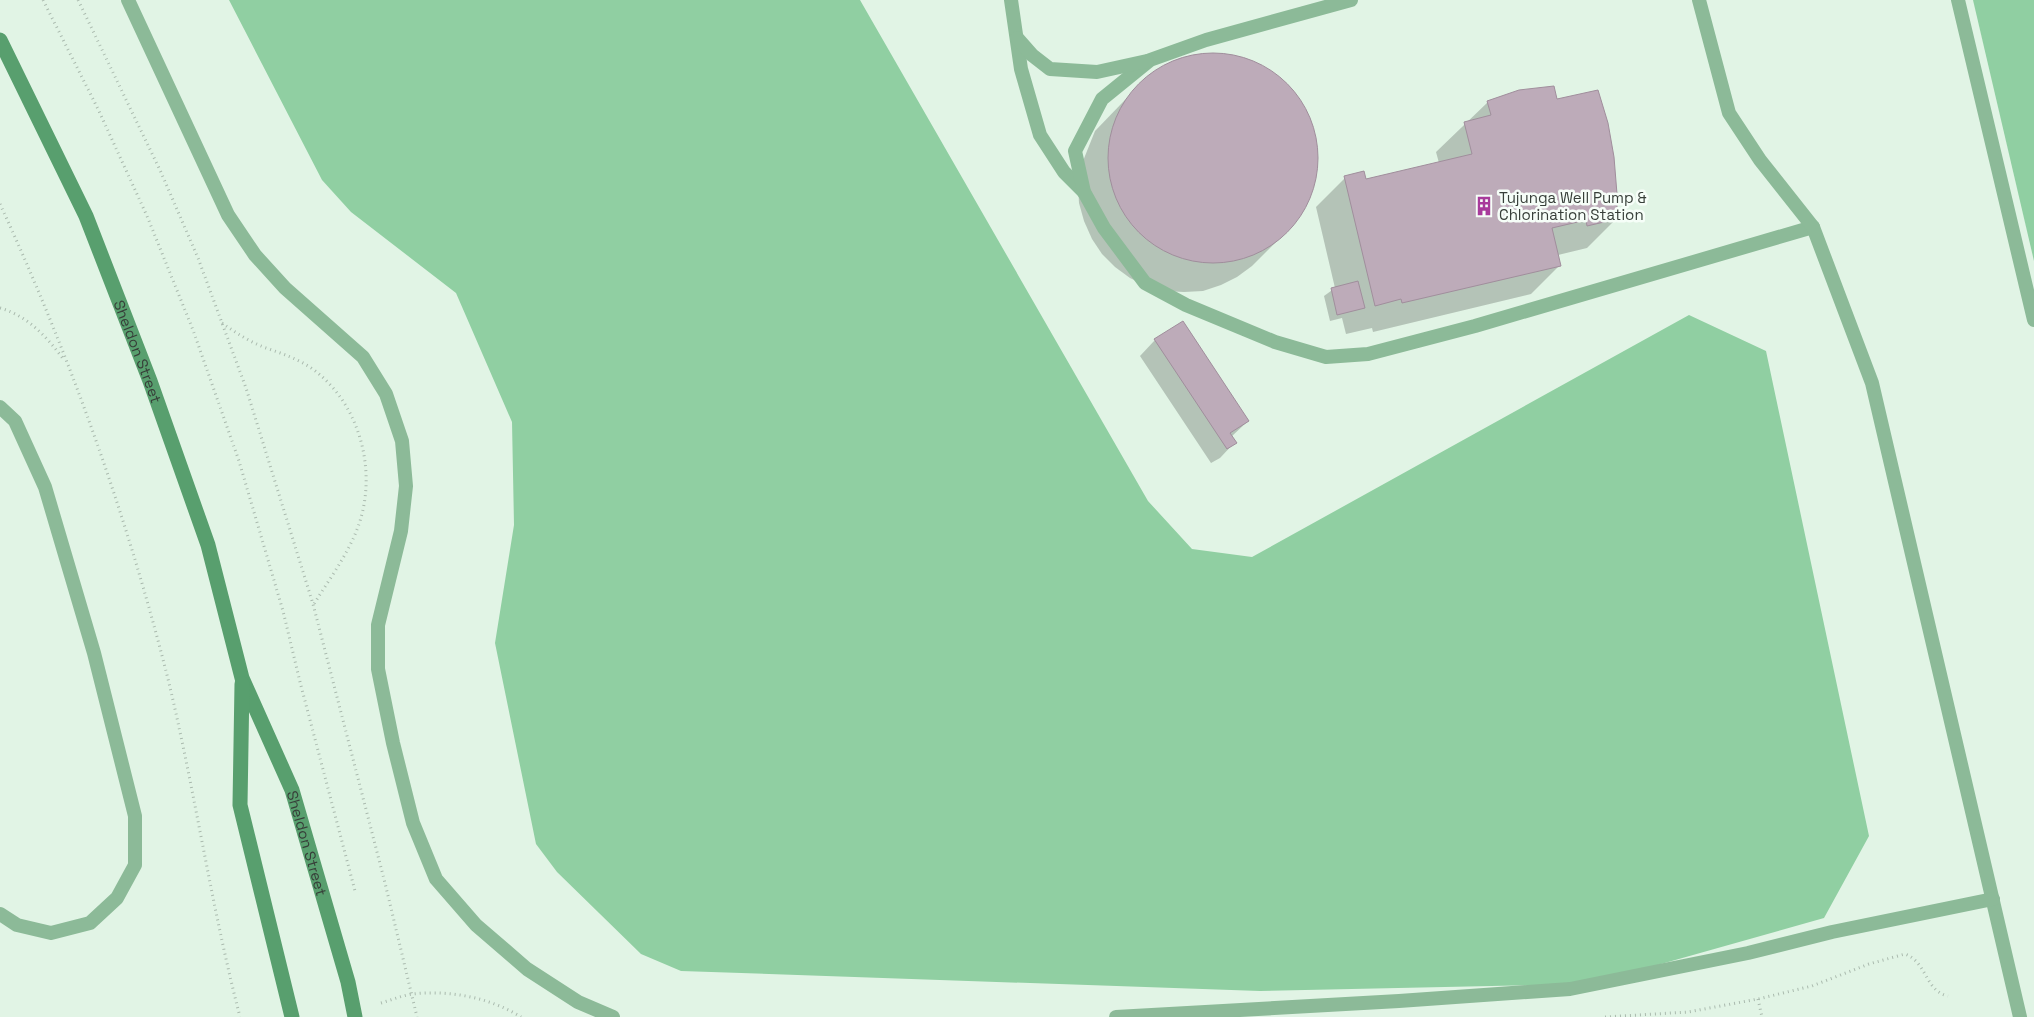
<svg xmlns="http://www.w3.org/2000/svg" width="2034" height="1017" font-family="'Space Grotesk',sans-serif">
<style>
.water{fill:#90cfa2}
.shadow{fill:#0003}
.building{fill:#bdabb9;stroke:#a08e9c}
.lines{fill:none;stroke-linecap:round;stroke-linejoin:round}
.path{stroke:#aabaae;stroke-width:3;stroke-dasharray:1 4;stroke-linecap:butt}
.lane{stroke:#8cba98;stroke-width:14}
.secondary{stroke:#589f6e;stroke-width:15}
.labels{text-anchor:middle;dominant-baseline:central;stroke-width:5;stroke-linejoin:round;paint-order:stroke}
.poi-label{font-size:15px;fill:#373f39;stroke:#f6fef8;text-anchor:start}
.street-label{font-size:15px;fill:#373f39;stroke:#f6fef8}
</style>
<rect width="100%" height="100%" fill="#e1f4e5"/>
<g class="water">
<path d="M229,0H860L1148,501L1192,549L1252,557L1689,315L1766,351L1869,836L1824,918L1590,984L1260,991L681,971L641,954L557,872L536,844L495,643L514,525L512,422L456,293L351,212L322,180Z"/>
<path d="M1973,0H2034V261Z"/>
</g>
<g class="shadow">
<path d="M1221,54L1240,57L1257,64L1273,73L1287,85L1299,100L1308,116L1314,134L1316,171L1313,189L1305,207L1295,223L1252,266L1237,277L1221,285L1203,291L1184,292L1165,291L1147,286L1130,278L1115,267L1102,254L1092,239L1084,221L1079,203L1078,184L1081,166L1095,131L1150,74L1166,65L1184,58Z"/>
<path d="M1556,101L1616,219L1587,248L1558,255L1560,265L1531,294L1373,332L1372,328L1346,334L1342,318L1330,321L1324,296L1335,288L1316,207L1345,178L1365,180L1439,163L1436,152L1488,102Z"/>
<path d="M1155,340L1248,421L1231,437L1235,442L1220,458L1211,463L1140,356Z"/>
</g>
<g class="building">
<circle cx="1213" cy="158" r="105"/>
<path d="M1554,86L1557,99L1598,90L1608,123L1614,157L1617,194V219L1587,226L1586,220L1552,228L1561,266L1402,303L1401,299L1375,306L1344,176L1364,171L1366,179L1472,154L1464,122L1491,115L1487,101L1519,90Z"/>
<path d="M1358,281L1365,308L1337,315L1331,288Z"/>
<path d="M1183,321L1249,421L1230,433L1237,443L1227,449L1154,339Z"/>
</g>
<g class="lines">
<g class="path">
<path d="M43,0L98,109L147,216L193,330L239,461L283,611L300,682L355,891"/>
<path d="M78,0L160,170L198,258L246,388L313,604L385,883L417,1017"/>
<path d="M0,204C70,356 127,516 168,679C195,791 211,905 240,1017"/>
<path d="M0,308C28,316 47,337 64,360"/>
<path d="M222,323C236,333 250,342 266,348C283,354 299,359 314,370C362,406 379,477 356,532C346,557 328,581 314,604"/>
<path d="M1758,999L1762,1017"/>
<path d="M381,1003C391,1000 401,996 412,994C449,990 489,997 521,1017"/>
<path d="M1605,1017L1688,1012L1758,999L1812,986L1869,964L1905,954C1927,962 1925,991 1948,996"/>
</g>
<g class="lane">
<path d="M128,0L228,215L255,255L285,288L363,357L386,394L402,441L406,486L401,531L378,625V669L393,743L413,823L436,879L476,925L527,969L578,1002L613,1017"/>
<path d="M1011,0L1021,69L1040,135L1064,172L1084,192"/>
<path d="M1351,0L1206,40L1150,60L1102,99L1075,151L1084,192L1104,228L1145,283L1186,305L1275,342L1326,357L1368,354L1475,326L1813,227"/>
<path d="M1699,0L1729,113L1760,160L1813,227L1872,383L2020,1017"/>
<path d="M1958,0L2034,320"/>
<path d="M1017,38L1032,55L1050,69L1097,72L1147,61"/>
<path d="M0,407L15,421L45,487L94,653L135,816V865L117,898L90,923L51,933L17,925L0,914"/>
<path d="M1116,1017L1399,1001L1570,989L1748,953L1832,932L1993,899"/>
</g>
<g class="secondary">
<path id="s1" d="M0,40L86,216L150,381L208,545L242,678L292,790L348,982L355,1017"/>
<path d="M242,684L240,805L292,1017"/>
</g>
</g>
<defs>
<symbol id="building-bare" viewBox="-9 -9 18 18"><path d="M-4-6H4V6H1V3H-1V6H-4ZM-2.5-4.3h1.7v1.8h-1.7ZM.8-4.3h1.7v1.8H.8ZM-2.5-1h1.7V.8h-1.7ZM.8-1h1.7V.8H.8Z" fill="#a83b9b" stroke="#f6fef8" stroke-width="2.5" paint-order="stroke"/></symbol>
</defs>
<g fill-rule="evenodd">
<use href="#building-bare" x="1470" y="192" width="28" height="28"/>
</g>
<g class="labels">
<g class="poi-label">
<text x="1499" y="197">Tujunga Well Pump &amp;<tspan x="1499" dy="17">Chlorination Station</tspan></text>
</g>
<g class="street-label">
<text stroke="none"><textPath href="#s1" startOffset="341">Sheldon Street</textPath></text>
<text stroke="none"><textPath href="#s1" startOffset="862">Sheldon Street</textPath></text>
</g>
</g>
</svg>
